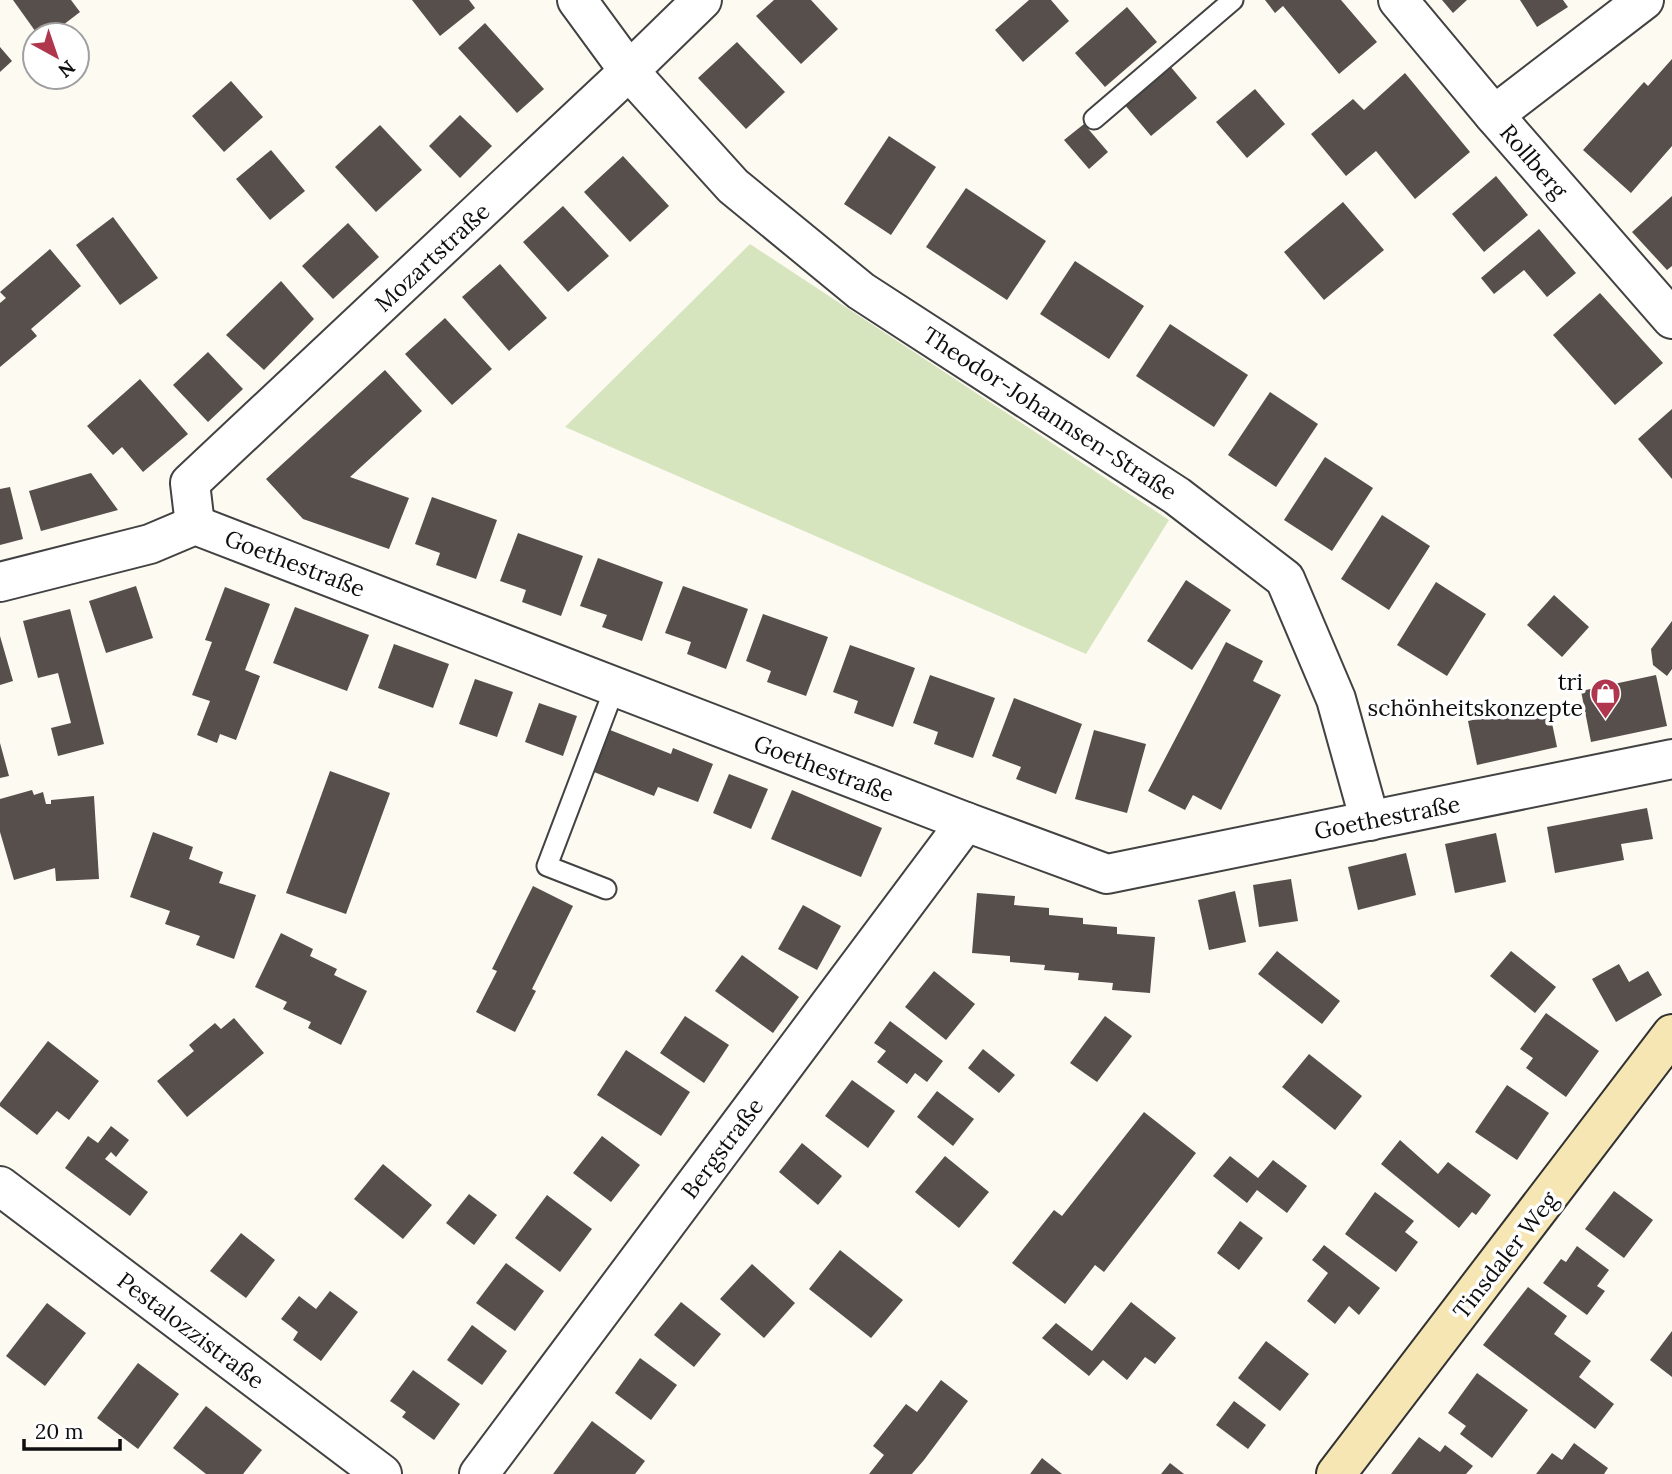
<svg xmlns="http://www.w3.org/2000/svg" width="1672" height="1474" font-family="Lora,serif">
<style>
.green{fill:#d7e5bf}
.building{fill:#564f4c}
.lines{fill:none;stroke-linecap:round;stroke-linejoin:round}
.lane-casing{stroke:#424242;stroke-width:23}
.street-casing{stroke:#424242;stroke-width:42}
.secondary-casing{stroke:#313131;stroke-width:42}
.lane{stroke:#fff;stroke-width:19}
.street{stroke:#fff;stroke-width:38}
.secondary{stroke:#f6e6b4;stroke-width:38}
.labels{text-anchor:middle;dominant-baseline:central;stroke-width:7;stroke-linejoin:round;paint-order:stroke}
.street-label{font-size:23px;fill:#0f0f0f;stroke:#fff}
.poi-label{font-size:23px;fill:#0f0f0f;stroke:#fff;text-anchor:end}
</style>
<rect width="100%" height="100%" fill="#fdfaf2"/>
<path class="green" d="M750,244L1169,520L1086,654L565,427Z"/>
<g class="building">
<path d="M13,0H71L80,12L50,35H38Z"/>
<path d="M412,0H469L475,8L440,36Z"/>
<path d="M774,0H811L838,29L801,64L756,16Z"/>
<path d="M1029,0H1051L1069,21L1023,62L995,30Z"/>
<path d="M1265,0H1341L1377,42L1339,74L1283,6L1275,13Z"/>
<path d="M1442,0H1467L1453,13Z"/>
<path d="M1520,0H1563L1568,7L1537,27Z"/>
<path d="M1127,7L1157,42L1105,87L1075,53Z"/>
<path d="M485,23L544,89L517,113L458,48Z"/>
<path d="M737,42L785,92L746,129L698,78Z"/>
<path d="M0,47L12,61L0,72Z"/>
<path d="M1672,59V146L1631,193L1583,150L1644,82L1648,86Z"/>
<path d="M1170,66L1197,98L1151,136L1124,104Z"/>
<path d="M1405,73L1470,152L1415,199L1376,151L1346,176L1311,134L1353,99L1364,110Z"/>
<path d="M231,81L263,117L224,152L192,116Z"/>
<path d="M1255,89L1285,124L1247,158L1216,122Z"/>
<path d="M460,115L492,146L460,178L429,146Z"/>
<path d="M1084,124L1108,152L1089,169L1064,140Z"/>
<path d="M380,125L422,170L376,212L335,167Z"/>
<path d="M889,136L936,167L891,235L844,204Z"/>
<path d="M271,150L305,191L270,220L236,179Z"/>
<path d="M623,156L669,206L630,242L584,192Z"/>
<path d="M1496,176L1528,215L1484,252L1452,214Z"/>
<path d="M966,188L1046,241L1007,300L926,247Z"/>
<path d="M1672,196V266L1667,270L1632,232Z"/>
<path d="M1343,202L1384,250L1324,300L1284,252Z"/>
<path d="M563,206L609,256L568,292L523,242Z"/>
<path d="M113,217L158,278L120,305L76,245Z"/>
<path d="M348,223L379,257L333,299L302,266Z"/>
<path d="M1539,229L1576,273L1547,297L1524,270L1494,294L1481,278Z"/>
<path d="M50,249L81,286L31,329L37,336L0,367V303L6,298L0,292Z"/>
<path d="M1075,261L1144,306L1109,359L1040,314Z"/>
<path d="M500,264L547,318L509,351L462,297Z"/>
<path d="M281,281L314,319L264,370L226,335Z"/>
<path d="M1600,293L1663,363L1615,405L1553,335Z"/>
<path d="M445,318L492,369L452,405L405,354Z"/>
<path d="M1170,324L1248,375L1214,427L1136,376Z"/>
<path d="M208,352L243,389L208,422L173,385Z"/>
<path d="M385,370L422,411L350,477L409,498L389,549L303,519L266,479Z"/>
<path d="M140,379L188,434L143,472L122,447L113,455L87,426Z"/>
<path d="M1270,392L1318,424L1276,487L1228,455Z"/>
<path d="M1672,409V479L1638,439Z"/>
<path d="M1325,457L1373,488L1332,551L1284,520Z"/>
<path d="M91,473L118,510L41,531L29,491Z"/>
<path d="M10,487L23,539L0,545V489Z"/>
<path d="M432,497L497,520L476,579L436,565L440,553L415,544Z"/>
<path d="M1382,515L1430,546L1389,610L1341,579Z"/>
<path d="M518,533L583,556L561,616L522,602L526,590L500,581Z"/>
<path d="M598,558L663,582L642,641L602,627L607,615L580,606Z"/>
<path d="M1186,580L1231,610L1192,670L1147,641Z"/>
<path d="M1436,582L1486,614L1447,676L1397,645Z"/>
<path d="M136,586L153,638L106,653L89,601Z"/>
<path d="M683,586L748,609L726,669L687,654L691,642L665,633Z"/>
<path d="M225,587L270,604L245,670L260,676L236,740L220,734L217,743L197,735L210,701L192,695L212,642L205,640Z"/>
<path d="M1554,595L1589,627L1562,657L1527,625Z"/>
<path d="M295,607L369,635L347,691L273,663Z"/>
<path d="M70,609L104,744L58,756L51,728L71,723L58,673L38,678L23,621Z"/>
<path d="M763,614L828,637L806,696L767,682L771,671L746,661Z"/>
<path d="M1672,621V669L1667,676L1653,665L1651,649Z"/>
<path d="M0,636L13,681L0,685Z"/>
<path d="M1226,642L1263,661L1253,681L1281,695L1221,810L1193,795L1185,810L1148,791Z"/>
<path d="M394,644L449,664L433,708L378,688Z"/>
<path d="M850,645L915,668L893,727L854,713L858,701L833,692Z"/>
<path d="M930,675L995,698L973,758L934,744L938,732L913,723Z"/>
<path d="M1656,675L1667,726L1591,742L1581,691Z"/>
<path d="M475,679L513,692L497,737L459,724Z"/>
<path d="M1014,698L1082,724L1056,794L1016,779L1021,767L992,756Z"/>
<path d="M539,703L577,716L563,756L525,742Z"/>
<path d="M1548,704L1557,747L1477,765L1468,721Z"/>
<path d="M610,730L671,754L673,748L713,764L698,802L658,787L654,796L594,772Z"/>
<path d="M1094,730L1146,744L1127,813L1075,799Z"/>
<path d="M0,743L9,776L0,778Z"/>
<path d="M330,771L390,793L346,914L286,893Z"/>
<path d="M729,774L768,789L751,829L713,813Z"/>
<path d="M32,790L34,795L43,792L46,804H51V800L94,796L99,879L56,881L55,868L14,880L0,832V799Z"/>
<path d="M792,790L882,828L861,877L771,839Z"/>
<path d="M1647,808L1653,839L1621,844L1624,860L1555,873L1547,827Z"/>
<path d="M153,832L193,847L189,859L223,872L219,883L256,895L234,959L196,945L200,936L165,924L170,911L130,897Z"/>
<path d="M1496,833L1506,882L1455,893L1445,844Z"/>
<path d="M1406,853L1416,895L1358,910L1348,867Z"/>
<path d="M1291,879L1298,921L1259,927L1253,885Z"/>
<path d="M533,886L573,906L532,989L536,991L515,1032L476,1012L497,971L492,969Z"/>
<path d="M1235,891L1246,942L1209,950L1198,900Z"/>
<path d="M977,893L1015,896L1014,905L1049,908V915L1083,918V924L1117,927V934L1155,937L1150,993L1112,990L1113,983L1078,980L1079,973L1044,970L1045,965L1010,962V956L972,953Z"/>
<path d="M803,905L841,926L817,970L778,949Z"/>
<path d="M281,933L313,949L310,956L337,969L334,975L367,991L341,1045L308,1028L311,1022L283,1009L287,1002L255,987Z"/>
<path d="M1277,951L1340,1001L1322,1024L1258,974Z"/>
<path d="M1511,951L1556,987L1535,1013L1490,976Z"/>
<path d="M742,955L799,997L773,1033L715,991Z"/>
<path d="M1619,964L1629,982L1648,971L1662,995L1616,1022L1592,979Z"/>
<path d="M934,971L975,1004L946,1040L905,1007Z"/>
<path d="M1546,1013L1599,1051L1566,1097L1526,1068L1533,1058L1520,1049Z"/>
<path d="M685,1016L729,1045L704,1083L660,1053Z"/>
<path d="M1105,1016L1132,1036L1097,1082L1070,1063Z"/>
<path d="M234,1018L264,1053L187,1117L157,1081L194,1051L189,1045L215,1023L221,1029Z"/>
<path d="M890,1021L943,1061L927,1082L915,1073L907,1084L877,1062L886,1051L874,1043Z"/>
<path d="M48,1041L99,1081L69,1120L57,1111L37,1135L0,1106V1103Z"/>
<path d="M983,1049L1015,1075L999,1093L968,1068Z"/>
<path d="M626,1050L690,1092L661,1136L597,1095Z"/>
<path d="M1309,1054L1362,1096L1335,1130L1282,1087Z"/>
<path d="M852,1080L895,1111L868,1148L825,1116Z"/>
<path d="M1507,1085L1549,1113L1517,1160L1475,1132Z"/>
<path d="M937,1091L974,1119L953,1146L917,1117Z"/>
<path d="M1144,1112L1196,1153L1104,1272L1095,1265L1065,1304L1012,1263L1054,1210L1062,1216Z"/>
<path d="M111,1126L129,1140L116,1157L111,1152L105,1159L148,1192L130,1216L65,1168L88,1136L98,1143Z"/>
<path d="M602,1136L640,1165L611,1202L573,1173Z"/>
<path d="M1400,1140L1438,1174L1448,1162L1491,1195L1476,1215L1472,1212L1459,1228L1381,1164Z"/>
<path d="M802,1143L842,1176L818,1205L779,1172Z"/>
<path d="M945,1156L989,1192L959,1228L915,1192Z"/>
<path d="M1230,1156L1258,1178L1273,1160L1307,1186L1287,1213L1257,1190L1247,1203L1213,1176Z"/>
<path d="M383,1164L432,1205L403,1239L354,1199Z"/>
<path d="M1614,1191L1653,1220L1624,1258L1585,1229Z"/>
<path d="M1375,1192L1414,1221L1405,1232L1418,1242L1396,1272L1345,1234Z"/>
<path d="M469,1194L497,1215L474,1245L446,1223Z"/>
<path d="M547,1195L592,1229L560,1272L515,1238Z"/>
<path d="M1240,1221L1263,1238L1239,1270L1217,1253Z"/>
<path d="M241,1233L275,1260L246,1298L210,1271Z"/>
<path d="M1324,1245L1380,1288L1359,1315L1349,1306L1335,1324L1307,1301L1328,1273L1312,1260Z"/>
<path d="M1577,1246L1609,1270L1597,1286L1605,1291L1587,1315L1543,1283L1561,1259L1566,1262Z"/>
<path d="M840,1250L903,1300L871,1338L809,1289Z"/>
<path d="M506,1263L544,1291L515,1331L476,1303Z"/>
<path d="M752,1264L795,1303L764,1338L720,1299Z"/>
<path d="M1528,1287L1567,1316L1554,1334L1591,1361L1579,1377L1614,1404L1595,1429L1483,1345Z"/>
<path d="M330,1291L358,1312L321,1361L293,1340L298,1332L281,1319L299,1296L316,1309Z"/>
<path d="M681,1302L721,1334L694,1367L654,1335Z"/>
<path d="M1131,1302L1176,1338L1155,1364L1145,1357L1127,1380L1103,1360L1089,1376L1042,1338L1056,1323L1092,1351Z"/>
<path d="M47,1303L86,1333L45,1386L6,1356Z"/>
<path d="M472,1325L507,1351L482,1385L447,1360Z"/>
<path d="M1672,1331V1377L1650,1360Z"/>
<path d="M1266,1341L1309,1374L1280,1411L1238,1378Z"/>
<path d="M640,1358L677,1385L651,1420L615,1393Z"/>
<path d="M138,1363L179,1394L138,1449L97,1418Z"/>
<path d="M413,1370L460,1404L434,1440L402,1417L406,1412L390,1401Z"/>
<path d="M1477,1373L1528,1410L1492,1458L1460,1434L1466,1426L1448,1413Z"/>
<path d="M941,1380L968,1401L924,1460L912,1474H869L884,1455L873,1446L906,1404L917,1412Z"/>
<path d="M1234,1401L1266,1425L1248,1449L1216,1425Z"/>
<path d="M206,1406L262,1450L243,1474H206L173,1448Z"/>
<path d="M592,1421L645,1461L635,1474H553Z"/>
<path d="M1419,1437L1440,1452L1445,1445L1473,1466L1466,1474H1391Z"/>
<path d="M1574,1443L1608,1468L1604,1474H1536L1552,1453L1562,1460Z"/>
<path d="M1042,1458L1062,1474H1030Z"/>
<path d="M1170,1463L1184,1474H1161Z"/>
</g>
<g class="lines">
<defs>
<g id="lane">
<path d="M1094,119L1233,0"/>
<path d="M606,889L547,866L615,687"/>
</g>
<g id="street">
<path d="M577,0L629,71L733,186L861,291L1177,496L1285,579L1336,699L1370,821"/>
<path d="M1398,0L1494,115L1672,319"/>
<path d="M1494,115L1644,0"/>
<path d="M195,525L190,483L629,71L702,0"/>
<path d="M0,582L150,544L195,525L966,822L1107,874L1672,759"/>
<path d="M0,1186L382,1474"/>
<path d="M479,1474L966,822"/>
</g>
<path id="secondary" d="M1336,1474L1672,1034"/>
</defs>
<use href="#lane" class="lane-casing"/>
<use href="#street" class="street-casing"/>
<use href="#secondary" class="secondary-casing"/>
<use href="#lane" class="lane"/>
<use href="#street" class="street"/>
<use href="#secondary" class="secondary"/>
</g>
<defs>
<symbol id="shop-pin" viewBox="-11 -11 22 30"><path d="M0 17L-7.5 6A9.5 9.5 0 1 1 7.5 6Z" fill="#af364c" stroke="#fff"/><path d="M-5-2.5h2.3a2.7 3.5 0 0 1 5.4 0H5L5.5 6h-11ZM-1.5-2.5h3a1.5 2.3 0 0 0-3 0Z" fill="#fff"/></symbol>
</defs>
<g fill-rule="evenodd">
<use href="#shop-pin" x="1588" y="676" width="35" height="47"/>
</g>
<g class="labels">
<g class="street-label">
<text transform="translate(1534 161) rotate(49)">Rollberg</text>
<text transform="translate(432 257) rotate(-43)">Mozartstraße</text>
<text transform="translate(1050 413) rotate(33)">Theodor-Johannsen-Straße</text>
<text transform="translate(295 563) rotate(21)">Goethestraße</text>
<text transform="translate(824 768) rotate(21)">Goethestraße</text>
<text transform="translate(1387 817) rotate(-11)">Goethestraße</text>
<text transform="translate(722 1148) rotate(-53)">Bergstraße</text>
<text transform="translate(1505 1255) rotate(-52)">Tinsdaler Weg</text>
<text transform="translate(191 1330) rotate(37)">Pestalozzistraße</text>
</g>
<g class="poi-label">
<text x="1583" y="681">tri<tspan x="1583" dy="26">schönheitskonzepte</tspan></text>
</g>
</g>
<g transform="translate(56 56) rotate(140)"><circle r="33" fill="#ffffff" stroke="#9f9f9f" stroke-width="2"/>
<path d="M0-5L12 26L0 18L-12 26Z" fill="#af364c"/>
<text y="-10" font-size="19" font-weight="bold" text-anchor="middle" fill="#0f0f0f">N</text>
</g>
<path d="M24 1439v10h96v-10" fill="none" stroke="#0f0f0f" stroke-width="3.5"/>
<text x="35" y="1439" font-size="21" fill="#0f0f0f" stroke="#ffffff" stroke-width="5" paint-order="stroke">20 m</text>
</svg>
